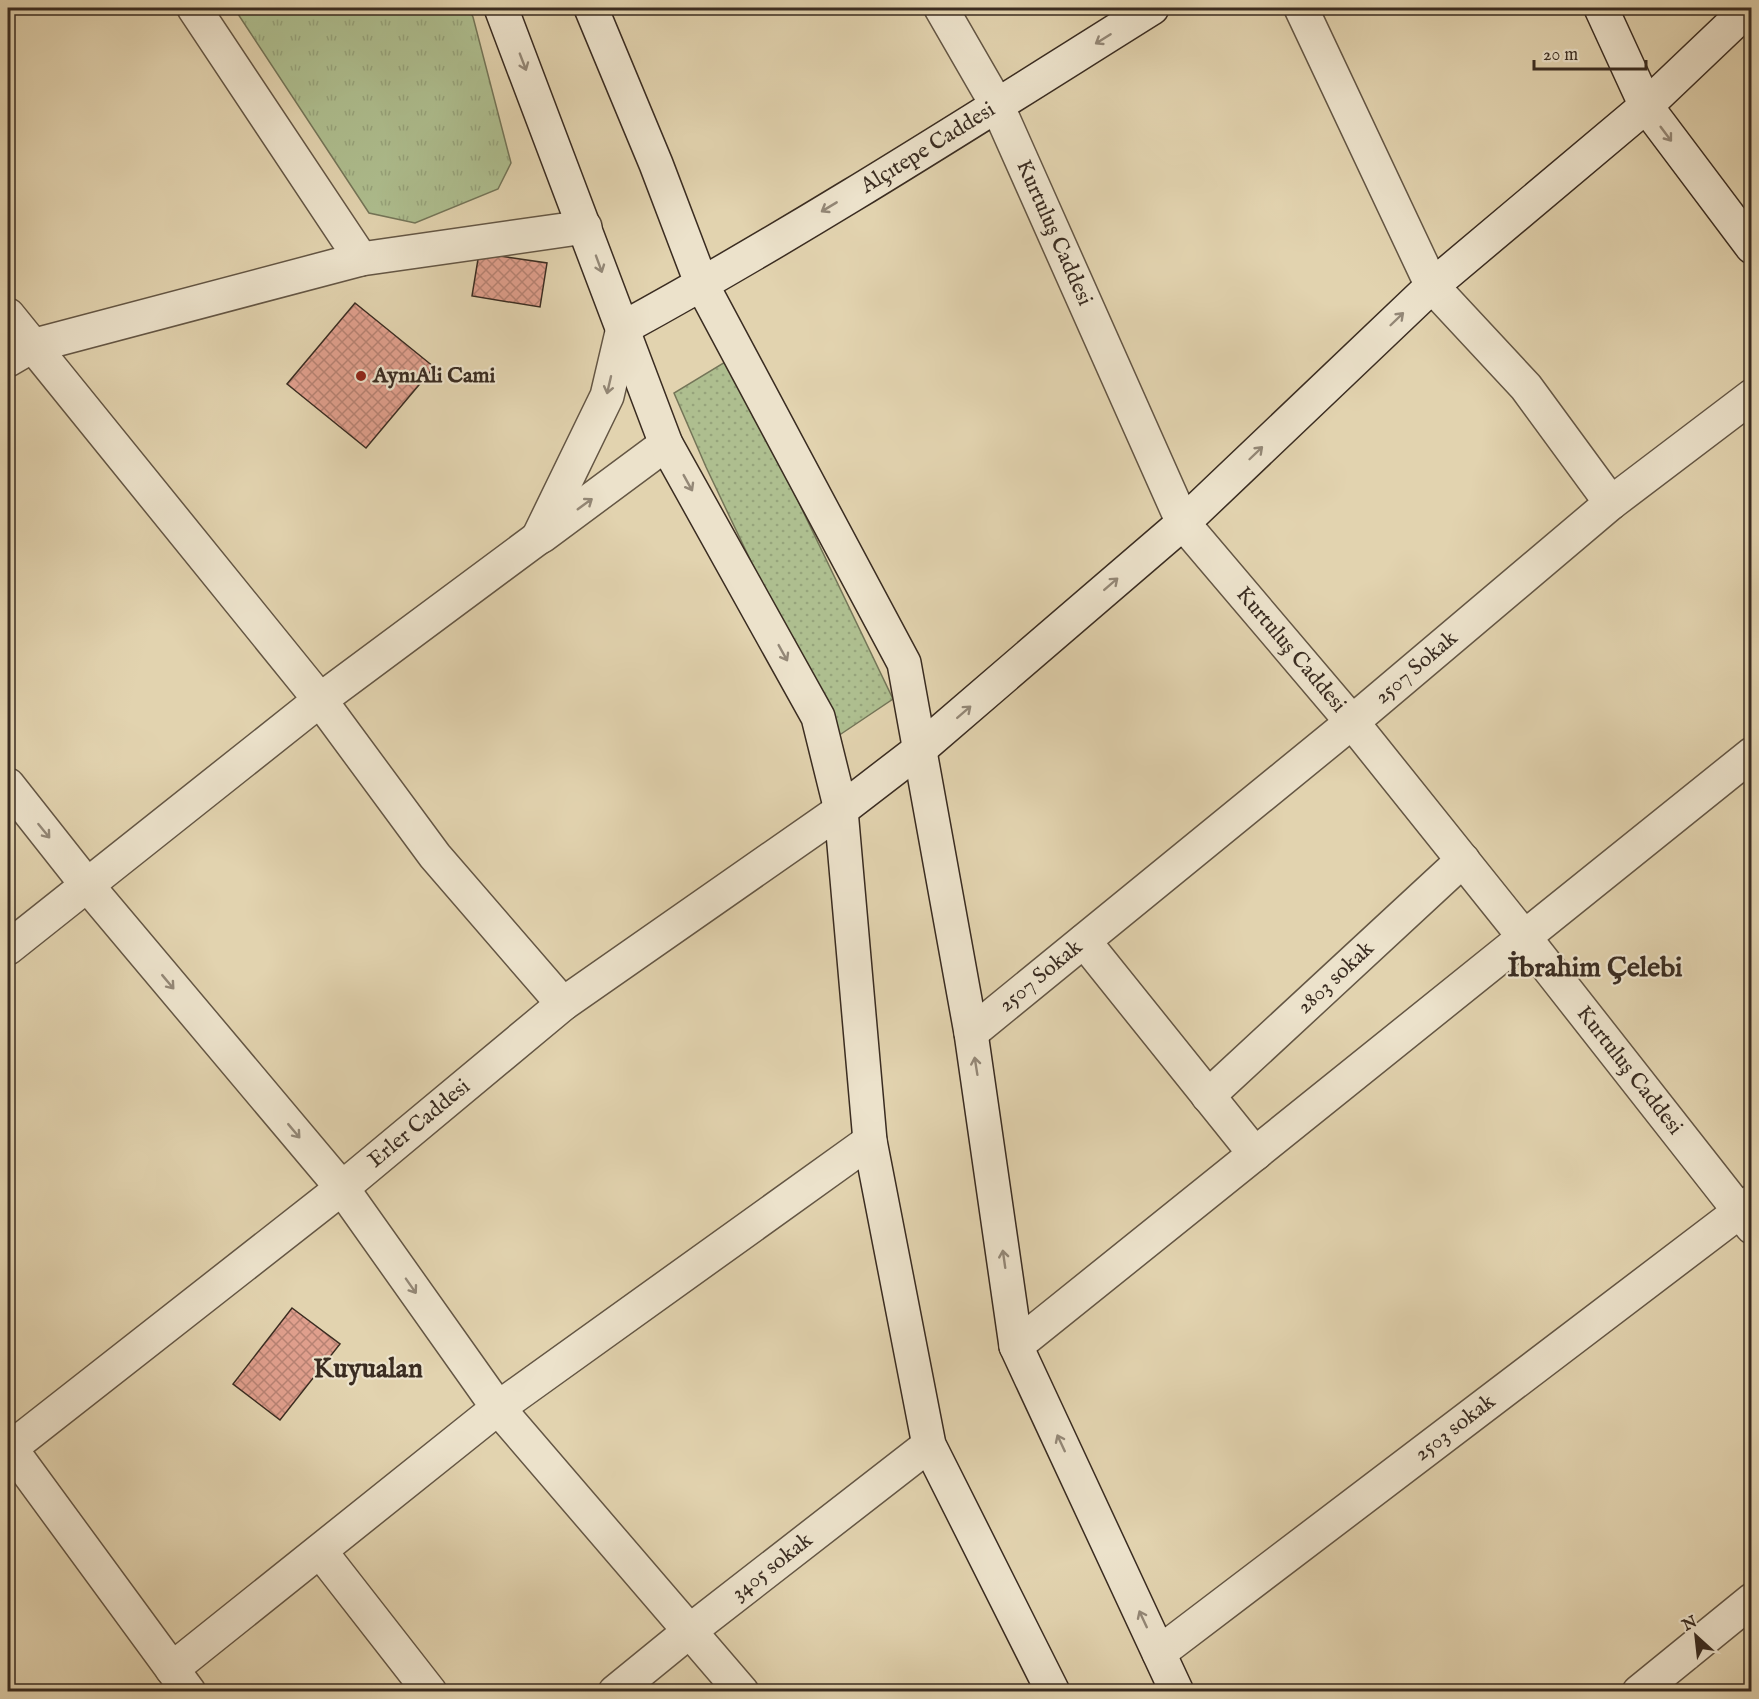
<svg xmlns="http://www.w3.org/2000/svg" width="1759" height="1699" font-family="'IM FELL English',serif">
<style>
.grass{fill:url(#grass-dots);stroke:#747558;stroke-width:1.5}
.park{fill:url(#park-tufts);stroke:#747558;stroke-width:1.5}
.building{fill:url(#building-cross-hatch);stroke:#3a2c21;stroke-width:1.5}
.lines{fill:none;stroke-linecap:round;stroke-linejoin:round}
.minor-casing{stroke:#645644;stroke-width:36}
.tertiary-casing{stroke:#645644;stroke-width:36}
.secondary-casing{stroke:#3a2c21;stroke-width:36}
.minor{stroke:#ece2cb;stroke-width:33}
.tertiary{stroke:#ece2cb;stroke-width:33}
.secondary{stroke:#ece2cb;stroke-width:33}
.oneway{stroke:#938776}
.poi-dot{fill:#8f2418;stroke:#ece2cb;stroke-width:2}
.labels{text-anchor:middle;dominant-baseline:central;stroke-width:4.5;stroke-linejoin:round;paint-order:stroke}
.street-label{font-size:22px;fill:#3a2c21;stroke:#ece2cb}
.poi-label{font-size:22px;font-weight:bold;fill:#3a2c21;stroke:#ece2cb;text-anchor:start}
.district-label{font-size:28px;font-weight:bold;fill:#3a2c21;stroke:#ece2cb}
</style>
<defs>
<pattern id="grass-dots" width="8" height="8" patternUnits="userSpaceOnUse" patternTransform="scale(1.5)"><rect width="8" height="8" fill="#aebe8f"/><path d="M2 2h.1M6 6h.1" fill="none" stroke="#96a37b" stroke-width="1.8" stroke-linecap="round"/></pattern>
<pattern id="park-tufts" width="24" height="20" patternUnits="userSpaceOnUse" patternTransform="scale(1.5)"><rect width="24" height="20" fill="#aebe8f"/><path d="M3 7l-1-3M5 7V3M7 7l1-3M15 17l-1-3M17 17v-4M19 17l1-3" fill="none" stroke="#96a37b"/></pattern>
<pattern id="building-cross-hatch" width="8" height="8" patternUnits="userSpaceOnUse" patternTransform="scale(1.5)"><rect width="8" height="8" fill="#e09f8d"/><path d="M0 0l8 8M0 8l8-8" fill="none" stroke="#b78273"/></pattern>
</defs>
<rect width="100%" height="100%" fill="#e2d3af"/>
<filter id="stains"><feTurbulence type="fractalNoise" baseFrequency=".00333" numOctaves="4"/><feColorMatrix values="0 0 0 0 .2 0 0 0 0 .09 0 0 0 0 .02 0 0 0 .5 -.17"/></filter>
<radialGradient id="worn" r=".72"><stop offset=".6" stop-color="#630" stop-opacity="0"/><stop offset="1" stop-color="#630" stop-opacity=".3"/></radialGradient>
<path class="grass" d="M730,359L893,699L835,738L706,467L674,393Z"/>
<path class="park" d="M234,8H468L473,17L511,163L498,189L415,223L369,213Z"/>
<g class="building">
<path d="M479,253L547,263L540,307L472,296Z"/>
<path d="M355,303L434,367L366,448L287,384Z"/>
<path d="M292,1308L340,1344L280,1420L233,1384Z"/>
</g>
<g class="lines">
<defs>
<g id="minor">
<path id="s1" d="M941,8L997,105L1183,523L1352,722L1525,938L1752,1227"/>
<path d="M1301,8L1432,286L1526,387L1611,503"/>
<path d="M361,259L585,227"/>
<path d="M8,315L320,700L435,856L563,1004"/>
<path d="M8,360L32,346L361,259L194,8"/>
<path d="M542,536L666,444"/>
<path d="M538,538L607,396L623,328"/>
<path d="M1084,941L1255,1154"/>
<path id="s2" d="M971,1033L1352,722L1611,503L1752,396"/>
<path id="s3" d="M1208,1096L1463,860"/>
<path d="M1016,1346L1752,754"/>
<path d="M8,1445L189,1692"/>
<path d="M320,1551L430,1692"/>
<path id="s4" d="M1159,1653L1752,1202"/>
<path d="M172,1669L498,1408L870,1141"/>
<path id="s5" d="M615,1692L691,1630L929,1445"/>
<path d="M1639,1692L1752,1600"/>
</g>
<g id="tertiary">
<path d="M8,785L87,885L342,1188L498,1408L742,1692"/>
<path d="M8,948L320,700L538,538"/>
<path id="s6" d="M8,1450L342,1188L563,1004L841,810"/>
</g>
<g id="secondary">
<path d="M501,8L666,444L818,717L841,810L870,1141L929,1445L1053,1692"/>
<path d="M591,8L656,164L702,285L904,663L971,1033L1016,1346L1177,1692"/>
<path d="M1601,8L1646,106L1752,247"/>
<path id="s7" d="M623,328C804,229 978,117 1152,8"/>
<path d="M841,810L919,750L1183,523L1432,286L1646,106L1749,8"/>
</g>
</defs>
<use href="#minor" class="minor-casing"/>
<use href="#tertiary" class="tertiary-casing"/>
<use href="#secondary" class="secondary-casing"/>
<use href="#minor" class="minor"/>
<use href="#tertiary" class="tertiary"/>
<use href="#secondary" class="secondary"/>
</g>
<defs><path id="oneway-shaft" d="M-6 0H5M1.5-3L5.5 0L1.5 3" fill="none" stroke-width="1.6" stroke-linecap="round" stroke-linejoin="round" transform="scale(1.5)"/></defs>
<g class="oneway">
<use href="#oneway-shaft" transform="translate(1103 39) rotate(148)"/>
<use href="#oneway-shaft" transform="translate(523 62) rotate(69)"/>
<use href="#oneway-shaft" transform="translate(1666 134) rotate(53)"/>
<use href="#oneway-shaft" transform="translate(829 207) rotate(149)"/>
<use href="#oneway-shaft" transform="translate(599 264) rotate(70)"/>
<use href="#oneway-shaft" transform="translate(1397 319) rotate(-44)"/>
<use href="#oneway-shaft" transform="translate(609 385) rotate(103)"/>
<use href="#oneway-shaft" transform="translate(1256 453) rotate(-44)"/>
<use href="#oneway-shaft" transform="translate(688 483) rotate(61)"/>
<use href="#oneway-shaft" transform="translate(585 504) rotate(-36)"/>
<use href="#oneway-shaft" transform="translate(1111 584) rotate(-41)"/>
<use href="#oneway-shaft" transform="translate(783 653) rotate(61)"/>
<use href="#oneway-shaft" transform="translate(964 712) rotate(-41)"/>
<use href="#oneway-shaft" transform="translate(44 831) rotate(51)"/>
<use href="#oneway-shaft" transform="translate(168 982) rotate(50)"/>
<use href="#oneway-shaft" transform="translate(976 1066) rotate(-99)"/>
<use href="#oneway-shaft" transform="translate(294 1131) rotate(50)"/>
<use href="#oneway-shaft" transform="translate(1004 1259) rotate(-98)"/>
<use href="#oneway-shaft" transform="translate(411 1286) rotate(55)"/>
<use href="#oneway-shaft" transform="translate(1061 1443) rotate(-115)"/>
<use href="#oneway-shaft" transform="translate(1143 1619) rotate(-115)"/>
</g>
<circle class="poi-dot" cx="361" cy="376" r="6"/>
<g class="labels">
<g class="street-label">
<text stroke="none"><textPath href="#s7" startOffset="354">Alçıtepe Caddesi</textPath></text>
<text stroke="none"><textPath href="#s1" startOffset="252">Kurtuluş Caddesi</textPath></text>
<text stroke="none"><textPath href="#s1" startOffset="736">Kurtuluş Caddesi</textPath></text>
<text stroke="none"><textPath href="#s2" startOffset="576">2507 Sokak</textPath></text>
<text stroke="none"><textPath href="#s2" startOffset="90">2507 Sokak</textPath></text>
<text stroke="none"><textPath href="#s3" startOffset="174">2803 sokak</textPath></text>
<text stroke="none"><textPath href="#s1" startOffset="1276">Kurtuluş Caddesi</textPath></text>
<text stroke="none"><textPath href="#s6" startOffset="525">Erler Caddesi</textPath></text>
<text stroke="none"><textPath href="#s4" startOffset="372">2503 sokak</textPath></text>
<text stroke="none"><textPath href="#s5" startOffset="201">3405 sokak</textPath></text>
</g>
<g class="poi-label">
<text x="373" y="376">AynıAli Cami</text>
</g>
<g class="district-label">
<text x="1595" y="968">İbrahim Çelebi</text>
<text x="368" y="1369">Kuyualan</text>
</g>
</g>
<rect width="1759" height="1699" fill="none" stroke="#e2d3af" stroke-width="30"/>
<rect x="9" y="9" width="1741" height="1681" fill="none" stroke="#3a2c21" stroke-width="3"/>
<rect x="15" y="15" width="1729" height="1669" fill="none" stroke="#3a2c21" stroke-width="1.5"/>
<g transform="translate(1696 1636) rotate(333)" stroke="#ece2cb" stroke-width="4.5" paint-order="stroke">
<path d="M0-4.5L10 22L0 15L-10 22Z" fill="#3a2c21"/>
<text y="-9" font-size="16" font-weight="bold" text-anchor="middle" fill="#3a2c21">N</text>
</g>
<path d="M1534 60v9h112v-9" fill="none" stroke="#3a2c21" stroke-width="3"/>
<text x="1543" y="60" font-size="18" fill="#3a2c21" stroke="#ece2cb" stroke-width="4.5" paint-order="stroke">20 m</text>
<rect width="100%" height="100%" filter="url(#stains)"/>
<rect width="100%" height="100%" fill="url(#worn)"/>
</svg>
